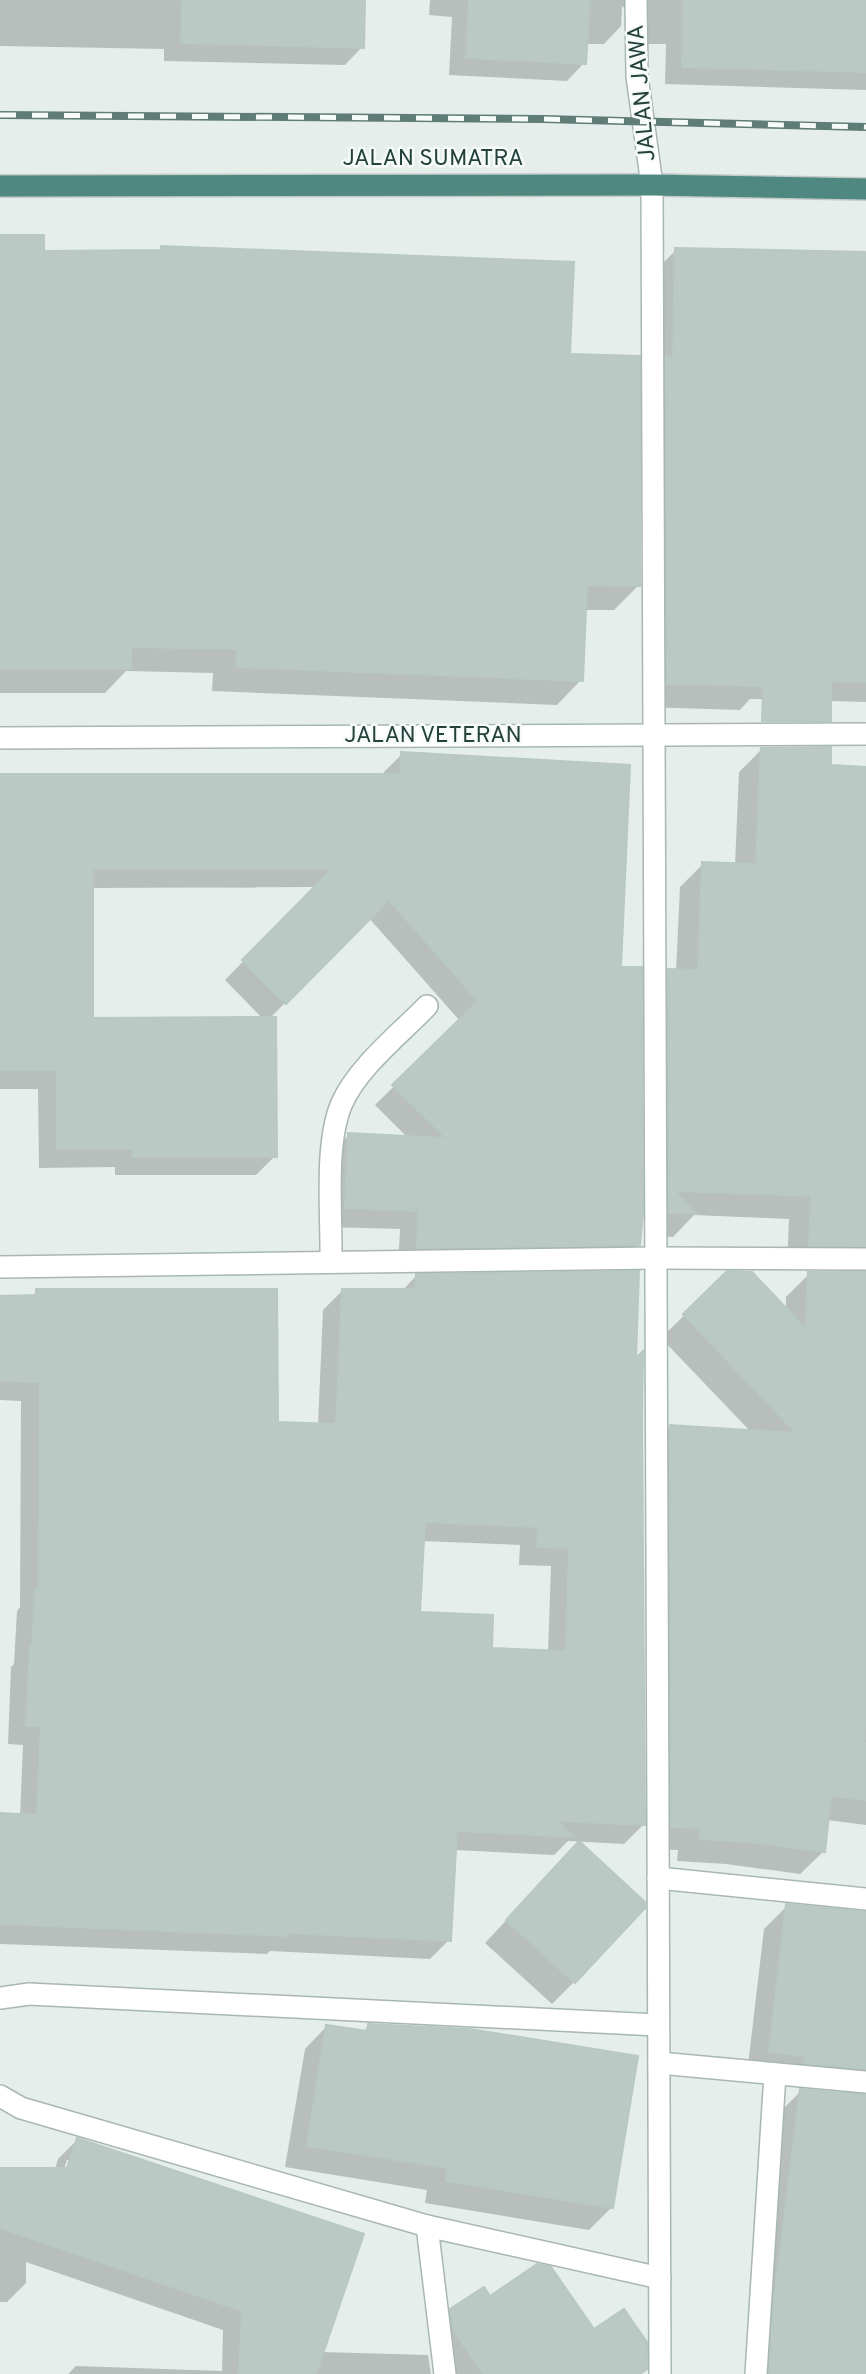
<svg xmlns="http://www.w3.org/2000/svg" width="866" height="2374" font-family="Overpass,sans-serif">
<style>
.shadow{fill:#0003;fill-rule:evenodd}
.building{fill:#bbc9c5;stroke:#b8c8c3;stroke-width:2;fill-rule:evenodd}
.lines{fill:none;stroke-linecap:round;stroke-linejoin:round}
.service-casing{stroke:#a8b7b3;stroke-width:24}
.minor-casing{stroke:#a8b7b3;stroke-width:24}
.trunk-casing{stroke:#c2cac8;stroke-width:24}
.service{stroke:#fff;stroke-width:21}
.minor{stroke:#fff;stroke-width:21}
.trunk{stroke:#4e8880;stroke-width:21}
.rail-casing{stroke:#5f7c77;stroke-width:8}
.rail{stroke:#f6fbf9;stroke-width:5;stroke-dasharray:16;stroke-linecap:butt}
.labels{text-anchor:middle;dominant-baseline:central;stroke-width:5;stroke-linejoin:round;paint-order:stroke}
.street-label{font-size:23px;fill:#24413c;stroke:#f6fbf9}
</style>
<rect width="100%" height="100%" fill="#e6eeeb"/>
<g class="shadow">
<path d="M0,0H364L362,47L345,65L164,61V49L0,46Z"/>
<path d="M430,0H866V90L665,84L666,44H632L630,12L622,6L621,26L604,44H585L584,63L567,81L449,75L452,17L429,15Z"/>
<path d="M0,237L42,253L158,252L162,248L568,356L639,585L614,610H584L581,680L557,705L212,691L213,673L126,671L105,693H0Z"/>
<path d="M676,250L866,254V702L750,699L740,710L643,707L642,383L649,376L652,274Z"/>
<path d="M762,749L829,767L866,768V1825L827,1820L823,1852L800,1874L726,1864L677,1861L678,1850L649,1849L647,1450L670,1427L751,1432L661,1338L728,1273L786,1310V1297L809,1274L858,1273L843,1268H787L789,1219L694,1215L673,1237L647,1236L646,993L669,970L676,971L680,887L703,864L735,865L739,772Z"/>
<path d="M402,754L620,968L639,1244L619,1264L398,1267L400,1229L327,1227L330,1154L349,1135L408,1138L375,1105L460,1021L369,918L269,1019L275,1156L256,1175H115V1167L39,1168L38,1089H0V776H383V773ZM316,887L225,980L263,1019L92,1020V888Z"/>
<path d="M416,1276L634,1362L643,1825L624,1844L568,1841L554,1855L454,1850L449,1940L430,1959L270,1951L267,1954L0,1944V1815L20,1816L23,1745L8,1744L11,1667L14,1664L17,1611L20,1607L21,1401L0,1400V1297H31L37,1291L276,1424L318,1425L323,1310L342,1291H402ZM422,1541L520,1545L519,1565L551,1566L548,1652L490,1650L418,1613Z"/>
<path d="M557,1866L574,1982L552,2004L485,1943Z"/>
<path d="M787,1906L866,1913V2374H748L778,2114L801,2091L850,2095L845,2091L782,2086L747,2074L764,1929Z"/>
<path d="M327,2026L363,2032L369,2026L611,2208L589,2230L425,2203L427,2190L285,2167L305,2049Z"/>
<path d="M77,2140L322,2352L428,2355L431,2374H68L76,2366L222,2371L223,2330L26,2262V2283L7,2302H0V2170L55,2169L58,2159ZM67,2160H71L65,2177L62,2175Z"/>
<path d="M489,2298L594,2332L639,2374H438L432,2330L451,2310Z"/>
</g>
<g class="building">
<path d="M182,0H365L364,48L181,43Z"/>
<path d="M469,0H590L586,64L466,58Z"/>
<path d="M683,0H866V72L682,67Z"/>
<path d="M0,235H44V251L161,250V246L574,262L570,354L640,356V586L587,585L583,681L236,667L237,649L131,647V669H0Z"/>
<path d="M675,248L866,252V682L831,681V721H762L763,686L667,684L666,357L673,358Z"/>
<path d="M831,747V765L866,767V1246H809L811,1196L675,1191L697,1214L669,1213L668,969L698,970L702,862L756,864L761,748Z"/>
<path d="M401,752L630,765L621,967H642L643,1212L640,1245L417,1248L418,1211L345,1208L348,1133L446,1138L392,1085L478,1001L389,900L286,1004L242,960L332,869H93V1018L276,1017L277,1157H133V1149H57V1070H0V774H400Z"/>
<path d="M639,1271L636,1358L643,1351L642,1423L645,1825L558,1821L574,1837L457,1831L451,1941L288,1933V1936L0,1924V1813L37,1815L41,1726H26L30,1646H32L35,1590H39L40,1382L0,1381V1296L36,1295V1289H277L278,1422L336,1424L342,1289H415L416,1274ZM425,1522L538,1527L537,1547L569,1548L566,1651L492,1648L493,1615L420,1612Z"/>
<path d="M727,1271L752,1272L806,1329L808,1272H866V1699L864,1744H866V1800L831,1796L825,1852L750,1842L699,1839L700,1828L671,1827L670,1425L796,1433L683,1314Z"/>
<path d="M579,1841L645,1902V1908L575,1983L506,1920Z"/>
<path d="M786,1904L866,1912V2069L804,2063L805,2056L769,2052Z"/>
<path d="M368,2024L470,2029L638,2056L613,2208L446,2181L448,2168L307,2146L326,2025L367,2031Z"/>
<path d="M800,2089L866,2095V2374H769L774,2300Z"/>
<path d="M77,2138L364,2234L316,2374H239L242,2311L0,2228V2168H67Z"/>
<path d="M537,2264L551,2267L594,2329L624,2309L647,2342V2369L640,2374H483L453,2330L450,2309L484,2287L490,2296Z"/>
</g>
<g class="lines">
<defs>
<g id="service">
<path d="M659,2063L866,2082"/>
<path d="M756,2374L775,2074"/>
</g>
<g id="minor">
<path d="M636,0L637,76L652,185L660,2374"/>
<path d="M0,738L866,734"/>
<path d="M331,1262C332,1216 324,1143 342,1103C358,1067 400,1034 427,1006"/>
<path d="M0,1267L656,1258L866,1259"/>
<path d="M658,1878L866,1899"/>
<path d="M0,1998L29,1994L658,2025"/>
<path d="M0,2096L21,2108L427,2226L660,2278"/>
<path d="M427,2226L445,2374"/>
</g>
<path id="trunk" d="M0,186L652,185L866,189"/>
</defs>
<use href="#service" class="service-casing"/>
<use href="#minor" class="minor-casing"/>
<use href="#trunk" class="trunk-casing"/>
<use href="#service" class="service"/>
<use href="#minor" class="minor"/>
<use href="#trunk" class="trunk"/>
<defs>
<path id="rail" d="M0,115L543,119L866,127"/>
</defs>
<use href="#rail" class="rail-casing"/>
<use href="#rail" class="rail"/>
</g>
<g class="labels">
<g class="street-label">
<text transform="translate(643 93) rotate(-95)">JALAN JAWA</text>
<text x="433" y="159">JALAN SUMATRA</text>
<text x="433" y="736">JALAN VETERAN</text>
</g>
</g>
</svg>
